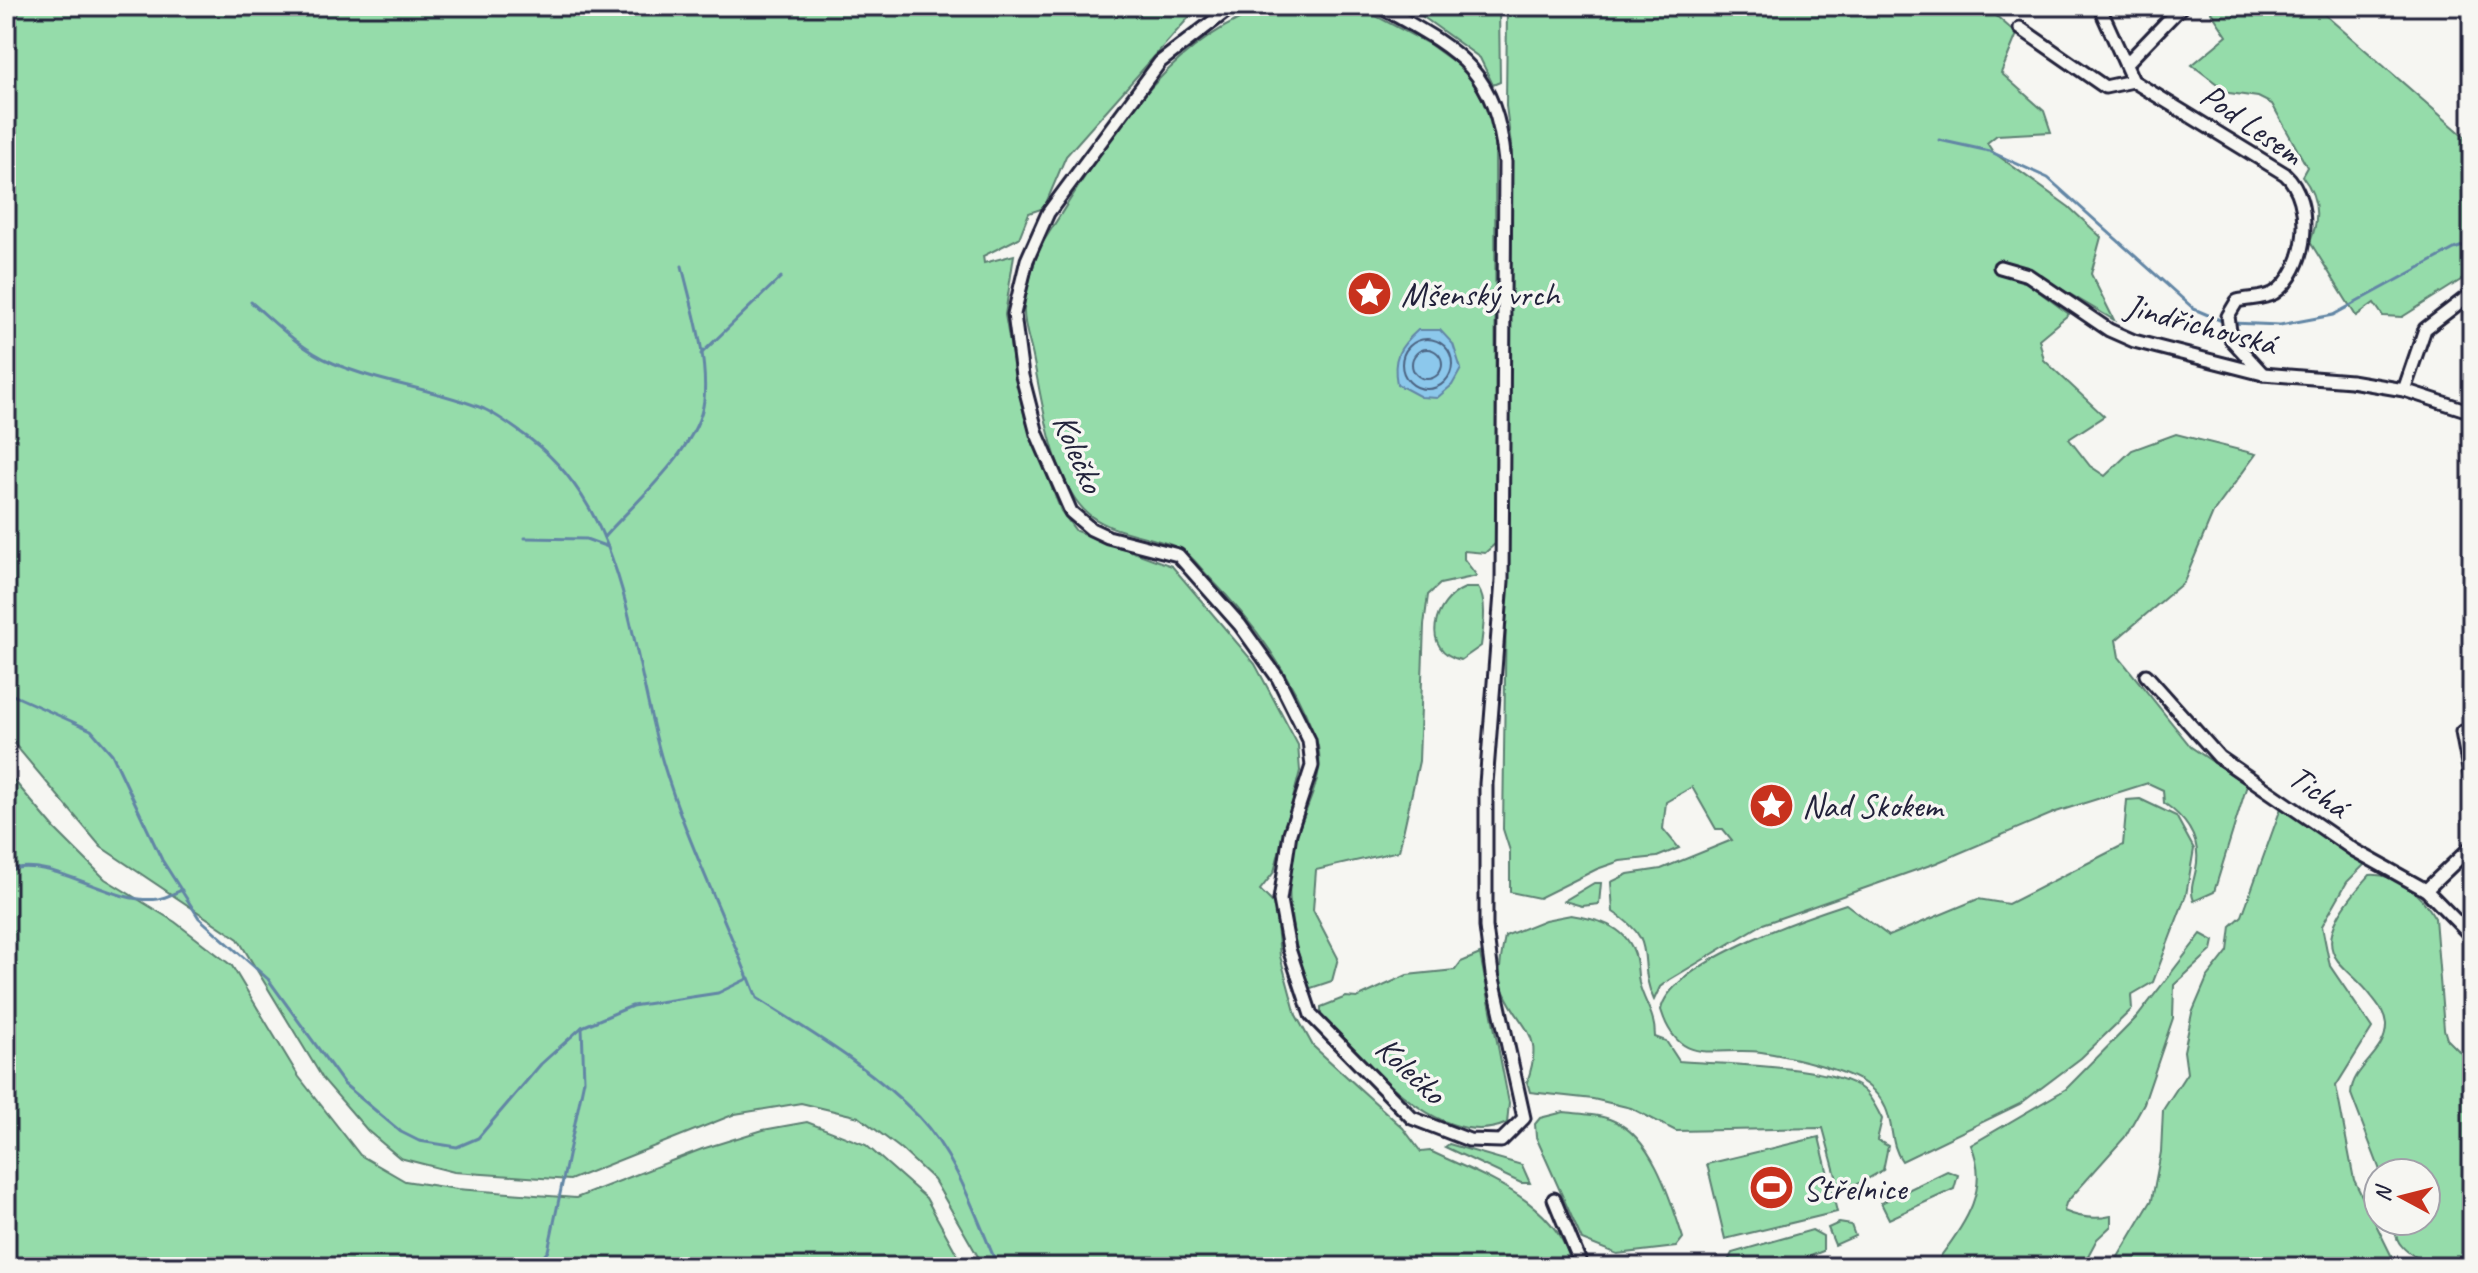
<svg xmlns="http://www.w3.org/2000/svg" width="2478" height="1273" font-family="Caveat,sans-serif">
<style>
.green{fill:#95dcaa;stroke:#5c7f72;stroke-width:2}
.water{fill:#8cc8ec;stroke:#6286a5;stroke-width:2}
.lines{fill:none;stroke-linecap:round;stroke-linejoin:round}
.shore{stroke:#4c6482;stroke-width:2}
.stream{stroke:#6286a5;stroke-width:3}
.minor-casing{stroke:#22223b;stroke-width:17}
.minor{stroke:#f6f6f2;stroke-width:11}
.labels{text-anchor:middle;dominant-baseline:central;stroke-width:7;stroke-linejoin:round;paint-order:stroke}
.street-label{font-size:34px;fill:#22223b;stroke:#f6f6f2}
.poi-label{font-size:34px;fill:#22223b;stroke:#f6f6f2;text-anchor:start}
</style>
<rect width="100%" height="100%" fill="#f6f6f2"/>
<filter id="ink" filterUnits="userSpaceOnUse"><feTurbulence type="fractalNoise" baseFrequency=".0125" numOctaves="2"/><feDisplacementMap in="SourceGraphic" scale="16" xChannelSelector="R" yChannelSelector="G"/><feConvolveMatrix kernelMatrix="1 2 1 2 8 2 1 2 1" color-interpolation-filters="sRGB"/></filter>
<g filter="url(#ink)">
<g class="green">
<path d="M6,6H1199L1066,156L1044,208L1029,213L1019,238L983,256L984,263L1014,255L1005,315L1016,378L1025,419L1061,511L1076,531L1172,566L1255,664L1298,745L1300,771L1274,872L1260,890L1275,905L1280,956L1296,1015L1313,1046L1403,1128L1421,1152L1430,1151C1486,1178 1556,1200 1573,1267H984L934,1180L901,1149L859,1117L801,1103L735,1114L570,1180L454,1172L400,1158L368,1131L323,1079L238,939L101,847L6,734Z"/>
<path d="M1272,6L1363,9L1429,44L1465,70L1495,119L1496,543L1485,553L1464,551V559L1477,576L1440,584L1428,595L1424,625L1419,761L1399,851L1316,870L1313,910L1338,958L1332,981L1308,989C1294,946 1284,898 1292,852C1299,814 1331,777 1315,736C1291,674 1255,624 1209,577C1200,568 1190,553 1179,548C1150,534 1107,534 1084,510C1052,477 1042,401 1033,357C1030,342 1023,324 1024,309C1026,287 1033,266 1041,245C1101,153 1160,40 1272,6Z"/>
<path d="M1408,6H1499L1500,82L1493,85L1480,58Z"/>
<path d="M1507,6H1985L2017,34L2001,73L2044,111L2051,132L1997,135L1987,143L1993,152L2069,207L2101,237L2091,274L2114,320L2024,267L2023,280L2069,314L2039,339L2044,360L2104,416L2069,439L2090,466L2105,476L2132,450L2176,434L2256,454L2213,513L2184,582L2116,640L2119,657L2191,747L2247,785L2214,892L2194,901C2189,889 2194,881 2196,869C2202,840 2187,819 2164,803L2163,790L2148,783L2056,812L1936,863L1763,924L1669,980L1660,987L1654,1000C1635,960 1661,942 1613,912L1611,882L1628,874L1661,869L1732,840L1723,829H1716L1692,787L1666,802L1663,829L1679,848L1657,857L1620,861L1597,869L1539,898L1510,892V851L1503,829L1512,152L1506,106Z"/>
<path d="M2207,6L2316,7L2472,143V273L2402,317L2383,316L2374,303L2356,316L2310,242C2320,219 2318,196 2302,176L2307,167L2272,104L2258,97L2229,93L2192,65L2227,36Z"/>
<path d="M1465,588H1478C1488,602 1483,629 1481,646L1461,660C1420,651 1433,601 1465,588Z"/>
<path d="M6,771L55,829L105,879L175,922L232,966L299,1077L360,1155L405,1181L457,1189L576,1198L702,1149L763,1130L807,1122L866,1145L926,1198L964,1267H6Z"/>
<path d="M2140,799L2176,816L2194,849L2186,895L2153,982L2131,995L2132,1009L2081,1058L2020,1104L1902,1161C1885,1138 1900,1111 1867,1085C1846,1069 1788,1056 1761,1052C1716,1046 1679,1069 1661,1010C1669,964 1803,918 1846,904L1889,936L1978,899L2008,904L2123,845L2127,800Z"/>
<path d="M2281,808L2365,864L2347,882L2322,926L2330,966L2372,1028L2336,1086L2354,1180L2397,1267H2112L2152,1200L2161,1152L2163,1110L2187,1073L2184,1051L2192,1013L2207,978L2228,951L2231,926L2242,916Z"/>
<path d="M2370,875C2396,873 2423,896 2435,918L2444,1029L2447,1039L2472,1064V1264C2451,1269 2415,1263 2401,1245C2396,1240 2394,1228 2392,1221H2426V1173H2381L2351,1094C2352,1066 2387,1054 2386,1024C2385,1013 2379,1006 2372,997C2362,983 2349,974 2338,961C2316,934 2352,895 2370,875Z"/>
<path d="M1594,883H1601L1599,904L1582,906L1564,901Z"/>
<path d="M1571,915C1596,919 1624,925 1634,952C1638,961 1637,973 1639,983C1645,1005 1655,1013 1655,1037L1666,1041L1679,1061C1720,1065 1831,1064 1862,1089C1871,1096 1877,1109 1882,1119L1877,1140L1888,1146L1883,1170L1860,1183L1839,1187L1823,1128L1676,1131L1631,1108L1593,1099L1530,1092L1527,1082C1545,1032 1522,1032 1504,992C1496,975 1502,953 1505,936L1545,920Z"/>
<path d="M2201,934L2214,941L2212,950L2174,985L2173,1018L2144,1103L2125,1137L2066,1203L2064,1211C2080,1218 2094,1220 2111,1216V1226L2097,1239L2082,1267H1946L1940,1257C1966,1223 1990,1188 1971,1145L2066,1089L2138,1016Z"/>
<path d="M1480,954L1509,1103L1507,1123C1438,1154 1365,1058 1321,1016V1007L1346,997L1357,998L1407,975L1455,970L1461,962Z"/>
<path d="M1564,1112C1581,1114 1599,1114 1614,1121C1653,1138 1671,1201 1683,1238L1676,1247L1617,1254L1582,1240L1536,1137L1535,1124L1540,1118Z"/>
<path d="M1819,1137L1837,1212L1725,1239L1707,1164Z"/>
<path d="M1449,1144L1522,1165L1530,1183H1521L1445,1147Z"/>
<path d="M1947,1171L1958,1175L1954,1189L1889,1219L1881,1203Z"/>
<path d="M1839,1223L1851,1225L1855,1236L1835,1245L1828,1228Z"/>
<path d="M1812,1230L1823,1236V1251L1784,1267H1735L1728,1261L1732,1253Z"/>
</g>
<path class="water" d="M1418,330H1440L1453,344L1461,369L1452,385L1437,398L1421,397L1397,384C1392,358 1399,347 1418,330Z"/>
<g class="lines">
<g class="shore">
<circle cx="1427" cy="364" r="25"/>
<circle cx="1427" cy="364" r="15"/>
</g>
<g class="stream">
<path d="M1939,140L1989,151L2048,178L2194,309L2222,321"/>
<path d="M251,302C276,324 302,350 333,363C382,384 436,389 484,409C499,416 516,429 530,439C630,515 630,653 663,763C685,836 720,907 748,978"/>
<path d="M2232,323L2280,325L2333,315L2454,249L2472,243"/>
<path d="M701,354L781,277"/>
<path d="M604,537C635,502 699,448 704,400C708,356 692,308 682,266"/>
<path d="M525,538L586,539L608,547"/>
<path d="M6,692L91,730L112,754L162,860L199,918L268,979L344,1084L401,1132L419,1141L457,1147L478,1138L541,1064L582,1027L632,1006L718,993L749,978L757,998C813,1034 872,1068 919,1117C957,1157 976,1217 998,1267"/>
<path d="M6,871C51,853 111,906 158,899C166,898 174,893 182,890"/>
<path d="M535,1267L548,1251L584,1080L582,1027"/>
</g>
<defs>
<g id="minor">
<path d="M1233,6L1160,62L1048,213L1027,260L1014,314L1022,376L1037,434L1071,512L1091,529L1108,537L1178,555L1240,625L1278,678L1309,740L1312,766L1290,833L1280,900L1289,949L1311,1015L1412,1118L1469,1140L1501,1141L1524,1118L1492,974L1486,927V784L1502,581L1505,162C1495,66 1457,50 1379,6"/>
<path d="M2099,6L2133,81L2285,174C2315,201 2308,271 2274,293C2264,299 2249,298 2237,301L2228,316L2231,339L2263,374"/>
<path d="M2020,28L2105,87L2133,81"/>
<path d="M2126,64L2182,6"/>
<path d="M2000,267L2028,275L2109,330L2134,341L2263,374L2351,381L2404,390L2472,412"/>
<path d="M2404,390L2425,329L2472,293"/>
<path d="M2146,675L2219,757L2354,850L2426,890L2472,937"/>
<path d="M2462,732L2472,785"/>
<path d="M2426,890L2472,846"/>
<path d="M1554,1199L1582,1267"/>
</g>
</defs>
<use href="#minor" class="minor-casing"/>
<use href="#minor" class="minor"/>
</g>
</g>
<defs>
<symbol id="sight-disc" viewBox="-11 -11 22 22"><circle r="9.5" fill="#c8321e" stroke="#f6f6f2"/><path d="M0-6L1.8-2.2L6-1.7L2.9 1.2L3.7 5.4L0 3.3L-3.7 5.4L-2.9 1.2L-6-1.7L-1.8-2.2Z" fill="#fff"/></symbol>
<symbol id="stadium-disc" viewBox="-11 -11 22 22"><circle r="9.5" fill="#c8321e" stroke="#f6f6f2"/><path d="M0-5a6.5 5 0 1 0 0 10a6.5 5 0 1 0 0-10ZM-3.5-1.8h7v3.6h-7Z" fill="#fff"/></symbol>
</defs>
<g fill-rule="evenodd">
<use href="#sight-disc" x="1344" y="268" width="51" height="51"/>
<use href="#sight-disc" x="1746" y="780" width="51" height="51"/>
<use href="#stadium-disc" x="1746" y="1162" width="51" height="51"/>
</g>
<g class="labels">
<g class="street-label">
<text transform="translate(2252 124) rotate(35)">Pod Lesem</text>
<text transform="translate(2201 324) rotate(15)">Jindřichovská</text>
<text transform="translate(1079 453) rotate(67)">Kolečko</text>
<text transform="translate(2319 791) rotate(36)">Tichá</text>
<text transform="translate(1411 1070) rotate(43)">Kolečko</text>
</g>
<g class="poi-label">
<text x="1401" y="294">Mšenský vrch</text>
<text x="1802" y="805">Nad Skokem</text>
<text x="1803" y="1188">Střelnice</text>
</g>
</g>
<rect width="2478" height="1273" fill="none" stroke="#f6f6f2" stroke-width="32"/>
<rect x="16" y="16" width="2446" height="1241" fill="none" stroke="#22223b" stroke-width="3" filter="url(#ink)"/>
<g transform="translate(2402 1197) rotate(277)"><circle r="38" fill="#f6f6f2" stroke="#a1a1a9" stroke-width="2"/>
<path d="M0-6L14 30L0 20L-14 30Z" fill="#c8321e"/>
<text y="-12" font-size="22" font-weight="bold" text-anchor="middle" fill="#22223b">N</text>
</g>
</svg>
